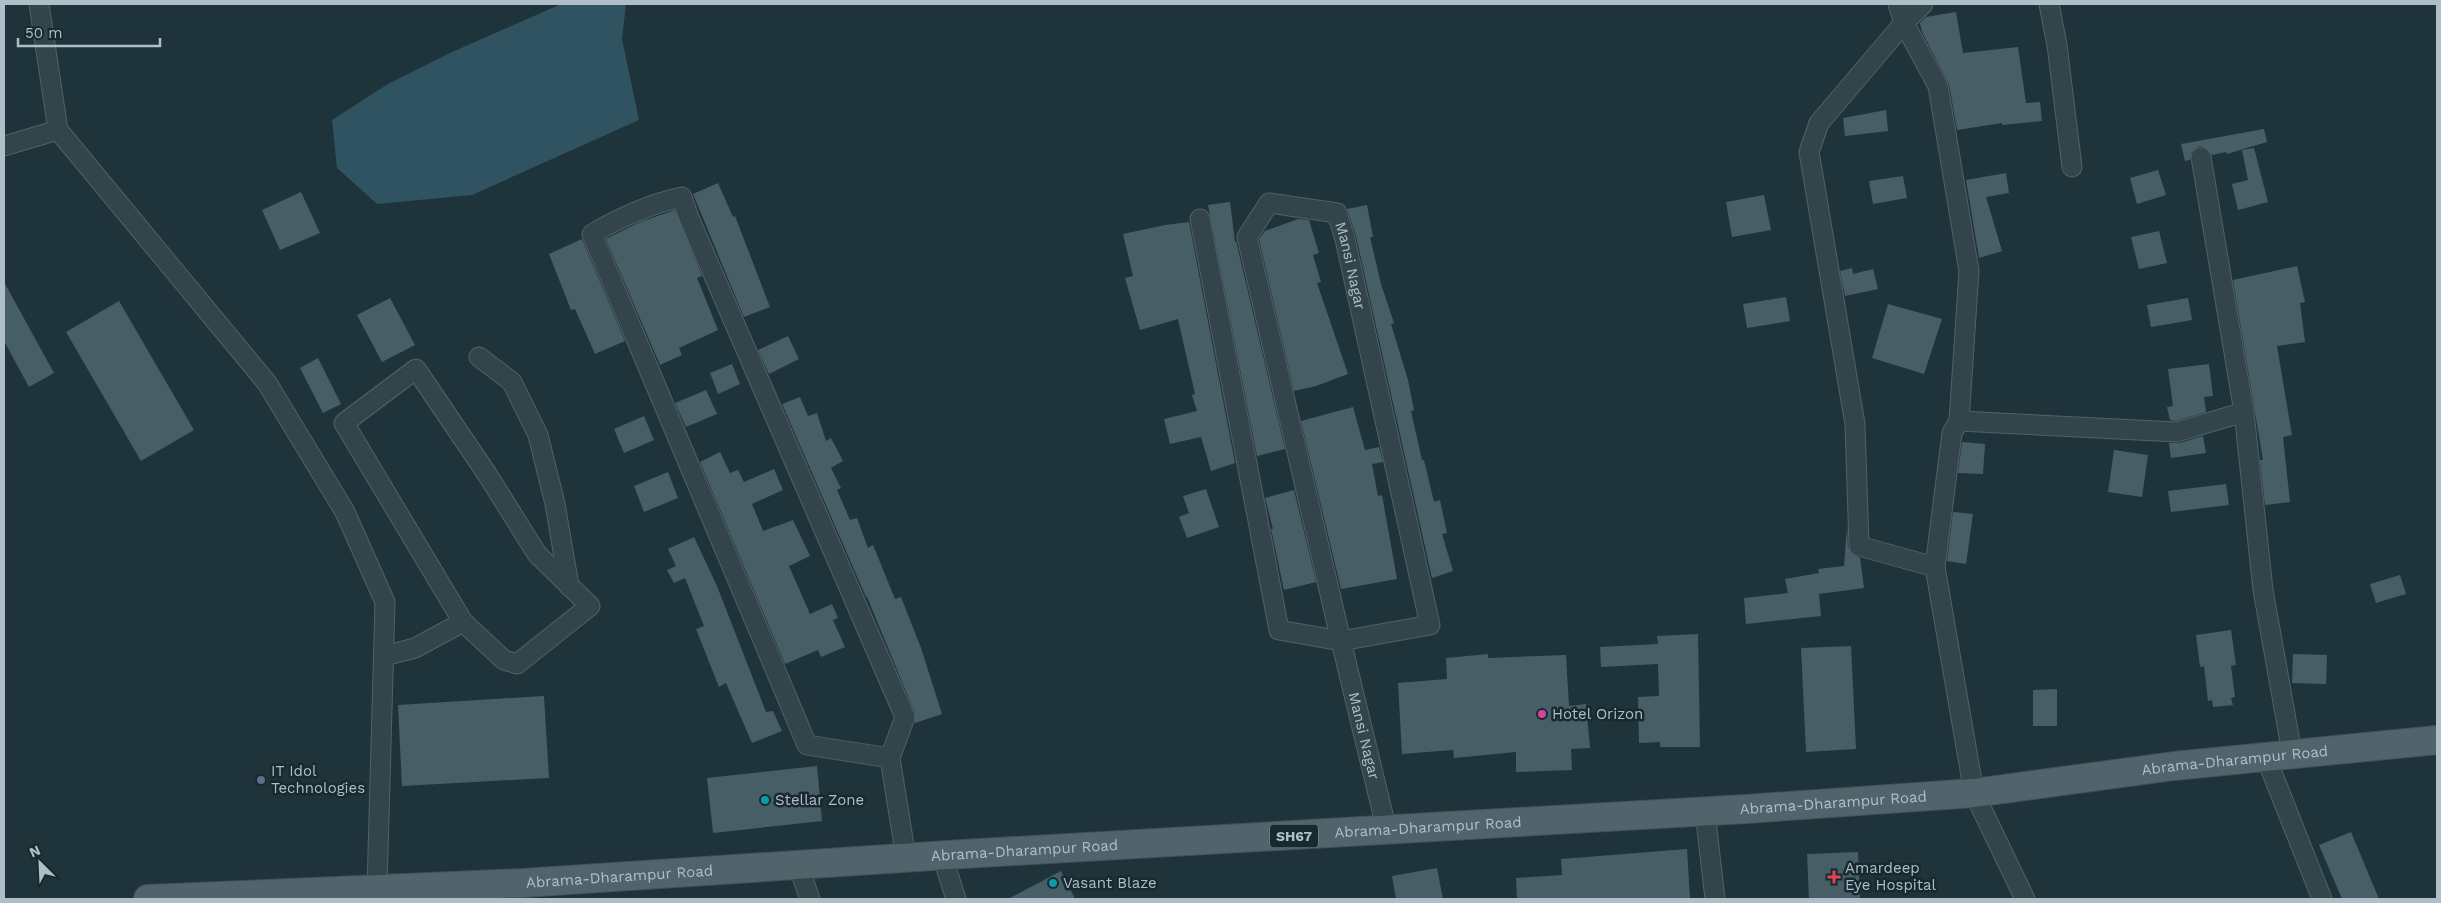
<svg xmlns="http://www.w3.org/2000/svg" width="2441" height="903" font-family="'Work Sans',sans-serif">
<style>
.water{fill:#305362}
.building{fill:#485e67}
.lines{fill:none;stroke-linecap:round;stroke-linejoin:round}
.minor-casing{stroke:#516269;stroke-width:21}
.primary-casing{stroke:#405058;stroke-width:30}
.minor{stroke:#33444b;stroke-width:19}
.primary{stroke:#51646c;stroke-width:28}
.hotel-dot{fill:#d1479c;stroke:#192930;stroke-width:2}
.service-dot{fill:#5c6f8a;stroke:#192930;stroke-width:2}
.culture-dot{fill:#0f9aa8;stroke:#192930;stroke-width:2}
.health-dot{fill:#e0444e;stroke:#192930;stroke-width:2}
.labels{text-anchor:middle;dominant-baseline:central;stroke-width:5;stroke-linejoin:round;paint-order:stroke}
.shield{fill:#192930;stroke:#81929a;stroke-width:1}
.shield-label{font-size:14px;font-weight:bold;fill:#aebfc8}
.street-label{font-size:15px;fill:#aebfc8;stroke:#192930}
.poi-label{font-size:15px;fill:#aebfc8;stroke:#192930;text-anchor:start}
</style>
<rect width="100%" height="100%" fill="#1f333b"/>
<path class="water" d="M561,4H626L622,39L639,120L472,195L377,204L337,168L332,120L388,84L450,53Z"/>
<g class="building">
<path d="M1956,12L1963,53L2018,47L2026,103L2040,102L2042,121L2002,125V123L1957,130L1949,84L1922,32L1920,23L1926,17Z"/>
<path d="M1886,110L1888,131L1845,136L1843,118Z"/>
<path d="M2264,129L2267,142L2227,154L2226,152L2212,155L2205,147L2199,146L2191,153L2190,160L2185,161L2181,144Z"/>
<path d="M2254,148L2268,202L2238,210L2232,184L2248,180L2242,150Z"/>
<path d="M2158,170L2166,195L2137,204L2130,178Z"/>
<path d="M2006,173L2009,193L1986,197L2002,251L1979,258L1966,180Z"/>
<path d="M1903,176L1907,198L1873,204L1869,181Z"/>
<path d="M718,183L733,217L735,216L770,307L744,317L693,194Z"/>
<path d="M301,192L320,233L280,250L262,210Z"/>
<path d="M1764,195L1771,230L1732,237L1726,202Z"/>
<path d="M1230,202L1235,242L1236,241L1285,449L1257,456L1208,205Z"/>
<path d="M1367,205L1373,237H1370L1381,284L1394,323L1391,324L1408,380L1414,410L1411,411L1422,460H1424L1434,502L1440,500L1447,533L1442,534L1453,571L1432,578L1356,236L1347,209Z"/>
<path d="M675,210L702,276L697,278L718,330L679,348L682,355L660,365L606,239L640,222Z"/>
<path d="M1298,219L1309,220L1319,253L1313,255L1321,282L1317,283L1348,374L1316,386L1294,391L1259,239L1265,231Z"/>
<path d="M1189,222L1235,463L1211,471L1201,437L1170,444L1164,419L1197,411L1192,395L1195,394L1178,319L1140,330L1125,278L1133,276L1123,234L1165,225Z"/>
<path d="M2159,231L2167,263L2139,269L2131,237Z"/>
<path d="M582,239L625,341L595,354L575,309L571,310L549,254Z"/>
<path d="M2297,266L2305,302L2300,303L2305,342L2277,346L2292,435L2283,437L2290,502L2265,505L2260,460H2263L2233,280Z"/>
<path d="M1852,268L1853,274L1873,269L1878,289L1845,296L1840,271Z"/>
<path d="M4,282L54,373L29,387L4,341Z"/>
<path d="M1786,297L1790,321L1747,328L1743,304Z"/>
<path d="M390,298L415,345L382,362L357,315Z"/>
<path d="M2188,298L2192,320L2151,327L2147,305Z"/>
<path d="M119,301L194,430L141,461L66,332Z"/>
<path d="M1888,304L1942,319L1924,374L1872,358Z"/>
<path d="M788,336L799,359L769,374L758,350Z"/>
<path d="M318,358L341,404L323,413L300,368Z"/>
<path d="M732,364L740,384L718,394L710,373Z"/>
<path d="M2209,364L2213,396L2204,397L2206,412L2176,421L2170,420L2167,407L2173,406L2168,369Z"/>
<path d="M706,390L717,414L686,427L675,403Z"/>
<path d="M800,397L808,416L817,413L826,441L831,438L843,461L831,468L841,488L837,490L850,520L857,518L868,548L873,545L895,599L901,597L921,648L942,714L915,723V713L867,597H866L783,406L782,404Z"/>
<path d="M1353,407L1365,450L1379,447L1383,462L1372,464L1378,496L1382,495L1397,579L1341,589L1301,421Z"/>
<path d="M644,416L654,440L624,453L614,429Z"/>
<path d="M2203,436L2206,453L2171,458L2169,443H2180Z"/>
<path d="M1962,442L1985,444L1983,474L1958,473Z"/>
<path d="M2114,450L2148,455L2142,497L2108,492Z"/>
<path d="M720,452L730,473L738,470L744,482L774,469L783,490L752,504L763,531L793,520L810,556L789,566L810,614L832,604L838,618L833,620L845,647L821,657L818,650L785,664L700,462Z"/>
<path d="M668,472L678,498L644,512L634,486Z"/>
<path d="M2226,484L2229,505L2171,512L2168,491Z"/>
<path d="M1206,489L1219,527L1187,538L1179,517L1189,513L1183,496Z"/>
<path d="M1294,490L1316,582L1284,590L1271,529H1273L1265,498Z"/>
<path d="M1953,512L1973,514L1966,564L1947,561Z"/>
<path d="M1847,526L1848,547L1851,553L1860,558L1864,588L1819,594L1821,616L1746,624L1744,598L1788,593L1785,579L1819,573L1818,569L1844,566Z"/>
<path d="M694,537L717,586L766,712L773,711L782,731L752,743L726,683L719,687L696,629L704,626L685,578L674,583L667,570L676,566L668,549Z"/>
<path d="M2400,575L2406,594L2376,603L2370,584Z"/>
<path d="M2231,630L2236,665L2231,666L2235,697L2231,698L2233,705L2213,707L2212,700L2208,701L2204,666L2200,667L2196,635Z"/>
<path d="M1698,634L1700,747H1660V742L1639,743L1638,697L1659,696L1658,664L1601,667L1600,647L1658,644L1657,636Z"/>
<path d="M1851,646L1856,749L1806,752L1801,648Z"/>
<path d="M1488,654V658L1566,655L1569,706L1586,704L1590,748L1571,749L1572,770L1516,772V752L1454,758L1453,750L1402,754L1398,683L1447,679L1446,658Z"/>
<path d="M2293,654L2327,655L2326,684L2292,683Z"/>
<path d="M2057,689V726H2033V690Z"/>
<path d="M544,696L549,778L402,786L398,705Z"/>
<path d="M817,766L822,821L713,833L707,778Z"/>
<path d="M2351,832L2379,899H2342L2319,845Z"/>
<path d="M1687,849L1690,899H1517L1516,878L1562,875L1561,859Z"/>
<path d="M1858,852L1860,899H1809L1807,854Z"/>
<path d="M1437,868L1443,899H1396L1392,876Z"/>
<path d="M1061,871L1075,899H1008Z"/>
</g>
<g class="lines">
<defs>
<g id="minor">
<path d="M39,4L58,130L267,383L345,512L385,602L377,889"/>
<path d="M1898,4L1904,23L1938,86L1969,271L1959,421L1952,433L1935,567L1974,793L2025,899"/>
<path d="M1923,4L1904,23L1819,123L1809,152L1855,424L1859,546L1935,567"/>
<path d="M2049,4L2057,45L2072,167"/>
<path d="M4,146L58,130"/>
<path d="M2201,157L2244,412L2263,590L2292,753"/>
<path id="s1" d="M1200,219L1279,630L1341,641L1247,237L1269,203L1337,213L1345,239L1430,625L1341,641L1387,831"/>
<path d="M479,357L512,382L538,435L555,504L569,586"/>
<path d="M1959,421L2177,432L2244,412"/>
<path d="M384,656L415,648L463,622L504,660L517,664L590,606L537,554L487,474L416,369L344,423L463,622"/>
<path d="M2265,755L2322,899"/>
<path d="M890,758L807,745L592,234C621,217 649,204 682,197L689,218L905,717L890,758L906,858"/>
<path d="M1705,812L1715,899"/>
<path d="M942,855L956,899"/>
<path d="M798,865L810,899"/>
</g>
<g id="primary">
<path id="s2" d="M148,899L523,883L963,854L1746,809L1974,793L2174,766L2437,740"/>
</g>
</defs>
<use href="#minor" class="minor-casing"/>
<use href="#primary" class="primary-casing"/>
<use href="#minor" class="minor"/>
<use href="#primary" class="primary"/>
</g>
<circle class="hotel-dot" cx="1542" cy="714" r="5"/>
<circle class="service-dot" cx="261" cy="780" r="5"/>
<g class="culture-dot">
<circle cx="765" cy="800" r="5"/>
<circle cx="1053" cy="883" r="5"/>
</g>
<path class="health-dot" d="M1831.5 869.5h5v5h5v5h-5v5h-5v-5h-5v-5h5z"/>
<g class="labels">
<rect class="shield" x="1270" y="824.5" width="48" height="23" rx="4"/>
<g class="shield-label">
<text x="1294" y="836">SH67</text>
</g>
<g class="street-label">
<text stroke="none"><textPath href="#s1" startOffset="1060">Mansi Nagar</textPath></text>
<text stroke="none"><textPath href="#s1" startOffset="1616">Mansi Nagar</textPath></text>
<text stroke="none"><textPath href="#s2" startOffset="2092">Abrama-Dharampur Road</textPath></text>
<text stroke="none"><textPath href="#s2" startOffset="1688">Abrama-Dharampur Road</textPath></text>
<text stroke="none"><textPath href="#s2" startOffset="1282">Abrama-Dharampur Road</textPath></text>
<text stroke="none"><textPath href="#s2" startOffset="878">Abrama-Dharampur Road</textPath></text>
<text stroke="none"><textPath href="#s2" startOffset="472">Abrama-Dharampur Road</textPath></text>
</g>
<g class="poi-label">
<text x="1552" y="714">Hotel Orizon</text>
<text x="271" y="771">IT Idol<tspan x="271" dy="17">Technologies</tspan></text>
<text x="775" y="800">Stellar Zone</text>
<text x="1845" y="868">Amardeep<tspan x="1845" dy="17">Eye Hospital</tspan></text>
<text x="1063" y="883">Vasant Blaze</text>
</g>
</g>
<rect width="2441" height="903" fill="none" stroke="#aebfc8" stroke-width="10"/>
<g transform="translate(40 863) rotate(336)" stroke="#192930" stroke-width="4" paint-order="stroke">
<path d="M0-4L9 19L0 12L-9 19Z" fill="#aebfc8"/>
<text y="-8" font-size="14" font-weight="bold" text-anchor="middle" fill="#aebfc8">N</text>
</g>
<path d="M18 38v8h142v-8" fill="none" stroke="#aebfc8" stroke-width="2.5"/>
<text x="25" y="38" font-size="15" fill="#aebfc8" stroke="#192930" stroke-width="4" paint-order="stroke">50 m</text>
</svg>
